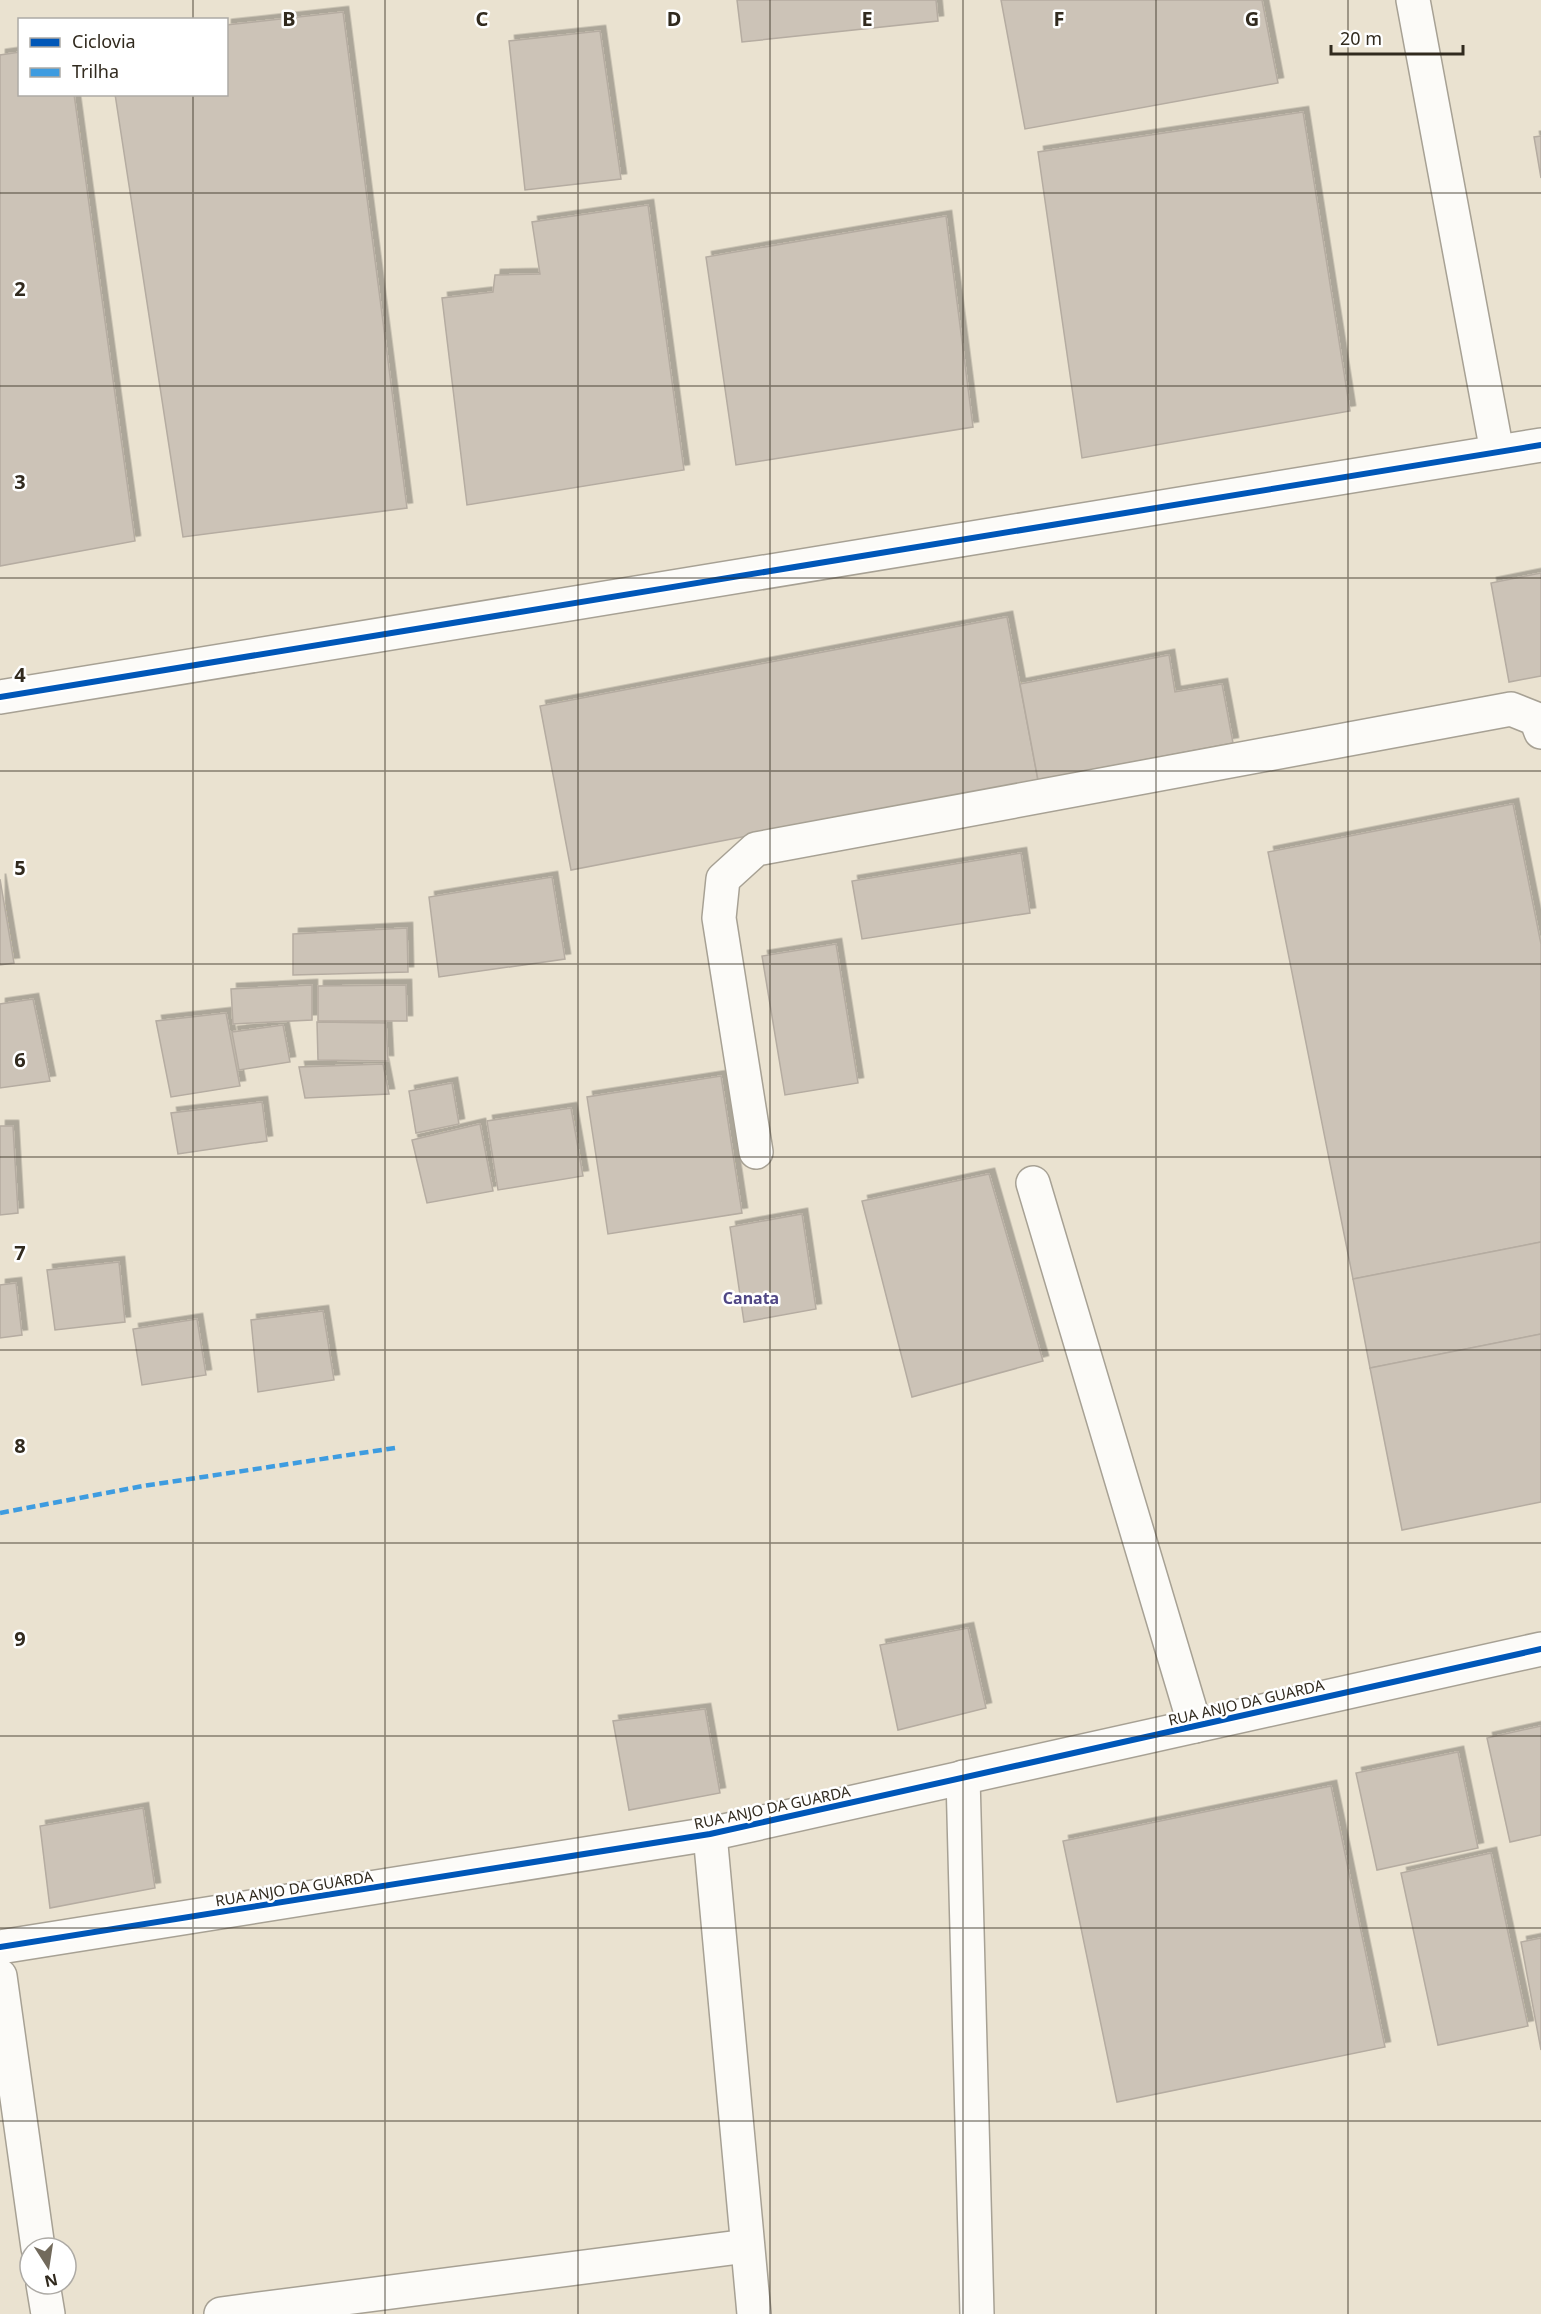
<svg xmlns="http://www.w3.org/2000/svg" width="1541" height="2314" font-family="'Noto Sans',sans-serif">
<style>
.building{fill:#ccc3b7;stroke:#b5aca1;stroke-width:1.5;filter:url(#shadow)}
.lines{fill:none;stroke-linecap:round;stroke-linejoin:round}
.minor-casing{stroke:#a7a194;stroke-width:36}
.minor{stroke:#fcfbf8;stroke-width:33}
.quiet{stroke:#3e9ce0;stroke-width:4.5;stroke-dasharray:9 4.5;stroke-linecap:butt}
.cycleway-casing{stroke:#fff;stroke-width:10}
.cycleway{stroke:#0057b8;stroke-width:6}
.grid{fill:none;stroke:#312a1e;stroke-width:1.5;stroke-opacity:0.55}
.labels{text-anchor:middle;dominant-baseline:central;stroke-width:5;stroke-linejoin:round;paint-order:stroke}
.street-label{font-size:15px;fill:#312a1e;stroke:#fff}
.neighbourhood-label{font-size:16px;font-weight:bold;fill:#504785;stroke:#fff}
.grid-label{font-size:20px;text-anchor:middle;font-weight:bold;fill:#312a1e;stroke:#fff;stroke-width:5;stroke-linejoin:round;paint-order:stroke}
</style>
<defs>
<filter id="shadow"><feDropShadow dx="5.5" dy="-5.5" stdDeviation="0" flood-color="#0004"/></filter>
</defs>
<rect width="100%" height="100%" fill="#eae2d0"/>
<g class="building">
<path d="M737,0H936L938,21L742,42Z"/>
<path d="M1001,0H1262L1278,83L1025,129Z"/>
<path d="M343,12L407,508L183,537L115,94H226V25Z"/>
<path d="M600,31L621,179L525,190L509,41Z"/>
<path d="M20,52V94H74L135,541L0,566V55Z"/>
<path d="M1303,112L1350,411L1082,458L1038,152Z"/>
<path d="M1541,136V178L1534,137Z"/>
<path d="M648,205L684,470L467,505L442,298L493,292L495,275L540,274L532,222Z"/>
<path d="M946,216L973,427L736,465L706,257Z"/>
<path d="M1541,573V676L1509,682L1491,583Z"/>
<path d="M1007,617L1038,780L571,870L540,706Z"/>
<path d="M1169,655L1175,692L1222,684L1233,743L1038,780L1020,684Z"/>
<path d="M1513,804L1541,944V1242L1353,1279L1268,852Z"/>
<path d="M1021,853L1030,913L862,939L852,881Z"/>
<path d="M552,877L565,959L439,977L429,897Z"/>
<path d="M0,879L14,963L0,965Z"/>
<path d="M407,928L408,972L293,975V934Z"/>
<path d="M836,944L858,1083L785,1095L762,956Z"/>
<path d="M312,985V1020L233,1024L231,989Z"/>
<path d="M406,985L407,1021H318V986Z"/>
<path d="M33,999L50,1081L0,1088V1004Z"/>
<path d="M226,1013L240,1086L171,1097L156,1021Z"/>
<path d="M317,1022L386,1023L388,1061L318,1060Z"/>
<path d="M283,1025L290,1062L239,1070L232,1032Z"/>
<path d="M383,1064L389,1094L305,1098L299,1067Z"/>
<path d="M721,1076L742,1213L608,1234L587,1097Z"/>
<path d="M452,1083L459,1124L416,1133L409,1091Z"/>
<path d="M262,1102L267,1141L178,1154L171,1113Z"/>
<path d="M571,1108L583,1176L498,1190L487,1121Z"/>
<path d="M480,1124L493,1191L427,1203L412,1140Z"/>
<path d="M0,1126H13L18,1213L0,1215Z"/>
<path d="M989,1174L1043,1361L912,1397L862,1201Z"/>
<path d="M802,1214L816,1309L744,1322L730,1227Z"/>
<path d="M1541,1242V1334L1370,1368L1353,1279Z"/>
<path d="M119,1262L125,1322L55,1330L47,1270Z"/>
<path d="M16,1283L22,1335L0,1338V1285Z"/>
<path d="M323,1311L334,1380L258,1392L251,1320Z"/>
<path d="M197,1319L206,1375L142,1385L133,1329Z"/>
<path d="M1541,1334V1502L1402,1530L1370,1368Z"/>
<path d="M968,1628L986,1708L898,1730L880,1645Z"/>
<path d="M705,1709L720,1793L629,1810L613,1721Z"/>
<path d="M1541,1726V1835L1510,1842L1487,1738Z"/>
<path d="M1458,1752L1478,1848L1377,1870L1356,1773Z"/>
<path d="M1331,1786L1385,2047L1117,2102L1063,1841Z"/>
<path d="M143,1808L155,1888L50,1908L40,1826Z"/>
<path d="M1491,1853L1528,2026L1438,2045L1401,1873Z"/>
<path d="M1541,1938V2050L1521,1942Z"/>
</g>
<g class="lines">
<defs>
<g id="minor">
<path d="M1413,0L1497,452"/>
<path d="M0,697L1541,445"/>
<path d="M756,1152L719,918L723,879L756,849L1511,709L1536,719L1541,732"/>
<path d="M1033,1183L1195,1726"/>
<path d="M963,1777L977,2314"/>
<path d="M710,1834L754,2314"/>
<path d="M0,1947L710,1834L1541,1649"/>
<path d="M0,1976L38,2248"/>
<path d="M43,2284L48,2314"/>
<path d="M221,2314L747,2246"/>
</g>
</defs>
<use href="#minor" class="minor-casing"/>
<use href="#minor" class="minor"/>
<path class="quiet" d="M0,1513L143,1486L395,1448"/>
<defs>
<g id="cycleway">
<path d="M0,697L1541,445"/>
<path d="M0,1947L710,1834L1541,1649"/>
</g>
</defs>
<use href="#cycleway" class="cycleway-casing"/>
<use href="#cycleway" class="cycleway"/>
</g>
<path class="grid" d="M193,0V20M385,0V2314M578,0V2314M770,0V2314M963,0V2314M1156,0V2314M1348,0V2314M193,94V2314M0,193H1541M0,386H1541M0,578H1541M0,771H1541M0,964H1541M0,1157H1541M0,1350H1541M0,1543H1541M0,1736H1541M0,1928H1541M0,2121H1541"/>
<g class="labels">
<g class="street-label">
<text transform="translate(1246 1702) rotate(-13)">RUA ANJO DA GUARDA</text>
<text transform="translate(772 1807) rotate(-12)">RUA ANJO DA GUARDA</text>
<text transform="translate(294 1888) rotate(-9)">RUA ANJO DA GUARDA</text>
</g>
<g class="neighbourhood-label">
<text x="751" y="1298">Canata</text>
</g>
</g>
<g class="grid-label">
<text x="289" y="26">B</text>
<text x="482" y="26">C</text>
<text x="674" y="26">D</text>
<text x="867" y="26">E</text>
<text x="1059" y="26">F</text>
<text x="1252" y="26">G</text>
<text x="20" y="296">2</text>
<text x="20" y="489">3</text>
<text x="20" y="682">4</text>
<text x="20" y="875">5</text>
<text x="20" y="1067">6</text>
<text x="20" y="1260">7</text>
<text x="20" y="1453">8</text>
<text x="20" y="1646">9</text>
</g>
<rect x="18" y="18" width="210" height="78" fill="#ffffff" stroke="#adaaa5" stroke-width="1.5"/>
<rect x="30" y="38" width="30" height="9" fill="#0057b8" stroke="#adaaa5" stroke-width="1.5"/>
<text x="72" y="48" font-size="18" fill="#312a1e">Ciclovia</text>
<rect x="30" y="68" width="30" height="9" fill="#3e9ce0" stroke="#adaaa5" stroke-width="1.5"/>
<text x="72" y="78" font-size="18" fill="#312a1e">Trilha</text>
<g transform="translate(48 2266) rotate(168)"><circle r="28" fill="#ffffff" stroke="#adaaa5" stroke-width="1.5"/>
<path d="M0-4.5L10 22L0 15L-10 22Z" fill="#726a5c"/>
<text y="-9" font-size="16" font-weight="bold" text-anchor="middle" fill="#312a1e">N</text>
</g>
<path d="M1331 45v9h132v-9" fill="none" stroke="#312a1e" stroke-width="3"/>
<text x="1340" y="45" font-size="18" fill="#312a1e" stroke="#ffffff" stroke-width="4.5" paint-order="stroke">20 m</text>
</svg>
